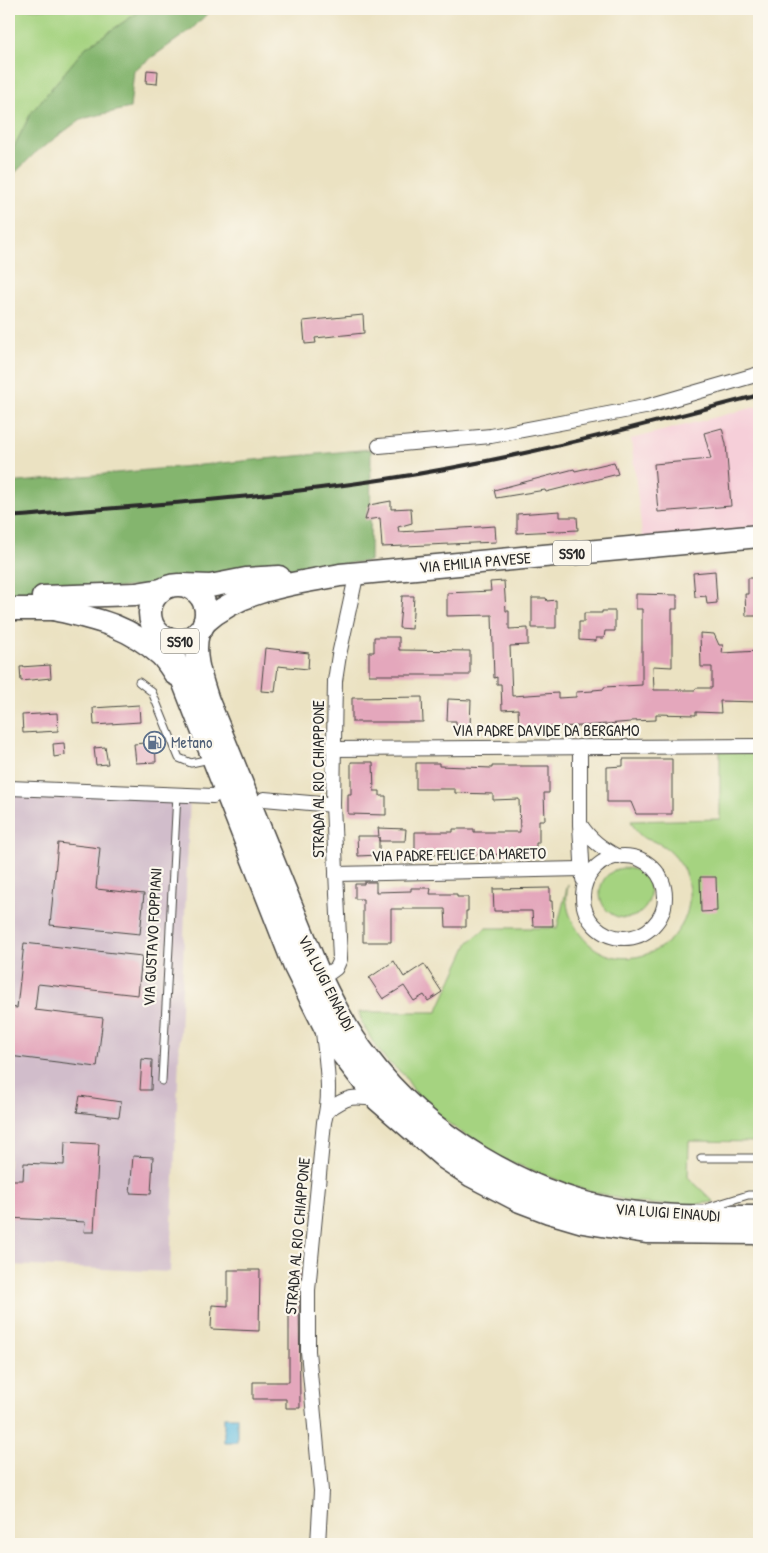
<svg xmlns="http://www.w3.org/2000/svg" width="768" height="1553" font-family="'Patrick Hand',sans-serif">
<style>
.built{fill:#f6cfd9}
.industrial{fill:#d1bdcb}
.green{fill:#a5d380;stroke:#687f56}
.forest{fill:#84b56e;stroke:#58704c}
.water{fill:#64bee1;stroke:#487486}
.building{fill:#e4a7bc}
.lines{fill:none;stroke-linecap:round;stroke-linejoin:round}
.lane-casing{stroke:#484642;stroke-width:9}
.street-casing{stroke:#484642;stroke-width:16}
.primary-casing{stroke:#484642;stroke-width:25}
.lane{stroke:#fff;stroke-width:7}
.street{stroke:#fff;stroke-width:14}
.primary{stroke:#fff;stroke-width:22}
.rail{stroke:#2b2b2b;stroke-width:4}
.labels{text-anchor:middle;dominant-baseline:central;stroke-width:4.5;stroke-linejoin:round;paint-order:stroke}
.shield{fill:#fbf7ec;stroke:#696865;stroke-width:1}
.shield-label{font-size:15px;font-weight:bold;fill:#2b2b2b}
.street-label{font-size:16px;fill:#2b2b2b;stroke:#fbf7ec}
.service-label{font-size:16px;fill:#4e5e75;stroke:#fbf7ec;text-anchor:start}
</style>
<rect width="100%" height="100%" fill="#fbf7ec"/>
<filter id="ink" filterUnits="userSpaceOnUse"><feTurbulence type="fractalNoise" baseFrequency=".02" numOctaves="2"/><feDisplacementMap in="SourceGraphic" scale="10" xChannelSelector="R" yChannelSelector="G"/><feConvolveMatrix kernelMatrix="1 2 1 2 8 2 1 2 1" color-interpolation-filters="sRGB"/></filter>
<filter id="wash" filterUnits="userSpaceOnUse"><feTurbulence type="fractalNoise" baseFrequency=".0096" numOctaves="4" result="noise"/><feDisplacementMap in="SourceGraphic" scale="20" xChannelSelector="R" yChannelSelector="G"/><feGaussianBlur stdDeviation="1.12" result="paint"/><feColorMatrix in="noise" values="0 0 0 0 0 0 0 0 0 0 0 0 0 0 0 0 0 1.4 0 .05"/><feComposite in="paint" operator="in"/></filter>
<g filter="url(#wash)">
<rect width="100%" height="100%" fill="#ebe2c2"/>
<path class="built" d="M759,406V534L643,543L631,439Z"/>
<path class="industrial" d="M9,788L190,795L170,1272L9,1265Z"/>
<g class="green">
<path d="M9,9H143L85,48L31,113L9,157Z"/>
<path d="M759,744V1142L689,1141L688,1177L714,1202L684,1206L636,1203L575,1187L493,1155L423,1105L404,1075L387,1061L374,1044L362,1023L359,1012H437L469,942L486,928H557L568,884C567,890 566,897 567,903C568,914 574,925 580,934C620,988 707,942 686,876C682,863 671,850 660,844C653,840 644,840 639,834C636,831 633,826 631,821L720,819V745Z"/>
<circle cx="625" cy="893" r="25"/>
</g>
<g class="forest">
<path d="M143,9H212L192,29L134,70L130,108L81,119L35,153L9,179V157L31,113L85,48Z"/>
<path d="M371,449L370,561L9,600V483Z"/>
</g>
<rect class="water" x="224" y="1417" width="13" height="25"/>
<g id="blocks">
<g class="building">
<path d="M147,70L158,71L157,84L146,83Z"/>
<path d="M363,315L364,333L315,338L316,343L305,344L303,321Z"/>
<path d="M722,428L726,444L731,506L658,512L654,464L711,459L704,433Z"/>
<path d="M614,462L618,474L546,492L545,490L496,498L494,490L574,469L575,471Z"/>
<path d="M391,501V509L411,508L412,523L398,527L399,532L495,526L496,542L382,547L380,518L365,520L369,505Z"/>
<path d="M560,511V517H577L578,530L517,533V514Z"/>
<path d="M715,571L717,603L707,604L706,596L695,597L693,573Z"/>
<path d="M748,578H759V616H746L745,594H748Z"/>
<path d="M504,581L506,611H509V629L528,628V645L510,646L512,696L558,693V698L576,697V692L593,691V690L604,689V687L642,685V609H636V594L677,595V609H672V667L653,666L654,690H695L696,688H712V667H701L700,633L714,634L719,645H723L722,653L759,651V702L720,701L721,713L696,712V715L656,714V720L631,721V722L582,726L519,728L518,709L502,710L501,684H497V677L494,678L492,615L447,616V593L491,591L490,582Z"/>
<path d="M402,596H414L412,629L399,628Z"/>
<path d="M532,598H546L547,601L556,600V628H532Z"/>
<path d="M602,611H615V631H605L604,638H596V641L579,640V622H584V613H602Z"/>
<path d="M374,637H399V650L470,651V675H369V652H374Z"/>
<path d="M265,648L309,653L308,669L278,666L275,692L261,691Z"/>
<path d="M50,665L51,678L21,681L20,667Z"/>
<path d="M422,697L423,722H352V698Z"/>
<path d="M448,699L471,700L470,726L456,725V721H447Z"/>
<path d="M139,705L140,722L94,725L93,708Z"/>
<path d="M57,713L58,731L23,733L22,715Z"/>
<path d="M155,742L156,762L136,763L134,744Z"/>
<path d="M64,743L65,755L54,757L53,744Z"/>
<path d="M105,747L108,764L96,765L94,748Z"/>
<path d="M623,759H672V814H636L631,802H607V767L623,766Z"/>
<path d="M351,762H373L374,791H380V796H386V815L348,814V794H351Z"/>
<path d="M416,763H439V766L492,768V766H549V793H544L545,820H539V843H536V854L415,855V832H453V829H474V832H520L519,799L493,800V794L455,793V789H416Z"/>
<path d="M378,828L406,829L405,841H379V837V855L358,856L357,836H379Z"/>
<path d="M58,843L100,848L96,889L144,894L140,934L50,925Z"/>
<path d="M700,877H716L717,911L701,912Z"/>
<path d="M364,882H376V892L411,891V888H431L430,894H457V897H468V911H466V927H446L445,909H391V942H363V899H355V884H364Z"/>
<path d="M550,888V901H552L553,926H533L532,911H494L493,889Z"/>
<path d="M24,943L142,956L138,995L38,984L35,1010L103,1018L97,1067L9,1056V1007L17,1008Z"/>
<path d="M394,961L404,977L424,964L442,992L428,1001L424,995L414,1001L404,986L383,999L369,978Z"/>
<path d="M142,1059L152,1060L151,1090H140Z"/>
<path d="M80,1096L121,1102L119,1117L77,1112Z"/>
<path d="M65,1142L99,1144L94,1232H84L85,1222L9,1218V1180H23L24,1163L64,1165Z"/>
<path d="M133,1156L153,1157L151,1194L130,1193Z"/>
<path d="M228,1270H260L259,1331L211,1329L212,1305L228,1306Z"/>
<path d="M289,1271H301L299,1290L300,1408H286V1399H253V1382H289Z"/>
</g>
</g>
</g>
<g filter="url(#ink)">
<use href="#blocks" fill-opacity="0" stroke="#484642" stroke-width="1"/>
<g class="lines">
<defs>
<g id="lane">
<path d="M139,682L152,692L179,758L191,763L210,759"/>
<path d="M162,1081L177,794"/>
<path d="M701,1158H759"/>
<path d="M706,1208L748,1195H759"/>
</g>
<g id="street">
<path d="M379,446L491,436L645,407L759,374"/>
<path d="M580,747V824L583,879"/>
<path d="M333,749L759,746"/>
<path d="M9,788L213,796"/>
<path d="M264,799L333,805"/>
<path d="M580,824C590,840 602,848 618,857"/>
<circle cx="624" cy="897" r="41"/>
<path d="M336,874L582,869"/>
<path d="M321,979L336,968L340,959L333,805L335,681L339,655L357,572"/>
<path d="M327,1111C347,1096 354,1095 378,1100"/>
<path d="M318,1544L321,1491L308,1351V1290L324,1122C332,1094 326,1061 323,1032"/>
</g>
<g id="primary">
<path d="M183,585L210,586L246,579L279,577"/>
<circle cx="178" cy="613" r="28"/>
<path d="M43,597L136,594L161,590"/>
<path d="M50,608C94,619 126,624 161,655C166,660 171,668 175,674"/>
<path d="M9,609H65"/>
<path d="M204,623C241,589 293,584 340,575L759,536"/>
<path d="M198,633C192,655 201,679 208,701L321,979C334,1006 348,1033 367,1057C425,1135 527,1196 623,1211C668,1218 714,1216 759,1217"/>
<path d="M168,639L174,658L295,967L331,1039L378,1100L445,1158L472,1176L520,1201L549,1212L583,1222L646,1232L759,1233"/>
</g>
</defs>
<use href="#lane" class="lane-casing"/>
<use href="#street" class="street-casing"/>
<use href="#primary" class="primary-casing"/>
<use href="#lane" class="lane"/>
<use href="#street" class="street"/>
<use href="#primary" class="primary"/>
<path class="rail" d="M9,517C134,506 261,498 386,479C512,460 636,427 759,395"/>
</g>
</g>
<defs>
<symbol id="fuel-ring" viewBox="-11 -11 22 22"><circle r="9.5" fill="#fbf7ec" stroke="#5c6f8a" stroke-width="1.5"/><path d="M-5.5-6h7V0h2V4h1.3V-2.5L3-4.5l.8-.8L6-3V5H2.5V1h-1V6h-7ZM-4.2-4.7v3.2H.2V-4.7Z" fill="#5c6f8a"/></symbol>
</defs>
<g fill-rule="evenodd">
<use href="#fuel-ring" x="142" y="730" width="25" height="25"/>
</g>
<g class="labels">
<g class="shield">
<rect x="553" y="540.5" width="38" height="25" rx="4"/>
<rect x="161" y="628.5" width="38" height="25" rx="4"/>
</g>
<g class="shield-label">
<text x="572" y="553">SS10</text>
<text x="180" y="641">SS10</text>
</g>
<g class="street-label">
<text transform="translate(475 562) rotate(-5)">VIA EMILIA PAVESE</text>
<text x="546" y="730">VIA PADRE DAVIDE DA BERGAMO</text>
<text transform="translate(318 779) rotate(-90)">STRADA AL RIO CHIAPPONE</text>
<text transform="translate(459 854) rotate(-1)">VIA PADRE FELICE DA MARETO</text>
<text transform="translate(152 937) rotate(-87)">VIA GUSTAVO FOPPIANI</text>
<text transform="translate(327 983) rotate(63)">VIA LUIGI EINAUDI</text>
<text transform="translate(668 1212) rotate(4)">VIA LUIGI EINAUDI</text>
<text transform="translate(297 1236) rotate(-85)">STRADA AL RIO CHIAPPONE</text>
</g>
<g class="service-label">
<text x="171" y="742">Metano</text>
</g>
</g>
<rect width="768" height="1553" fill="none" stroke="#fbf7ec" stroke-width="30"/>
</svg>
